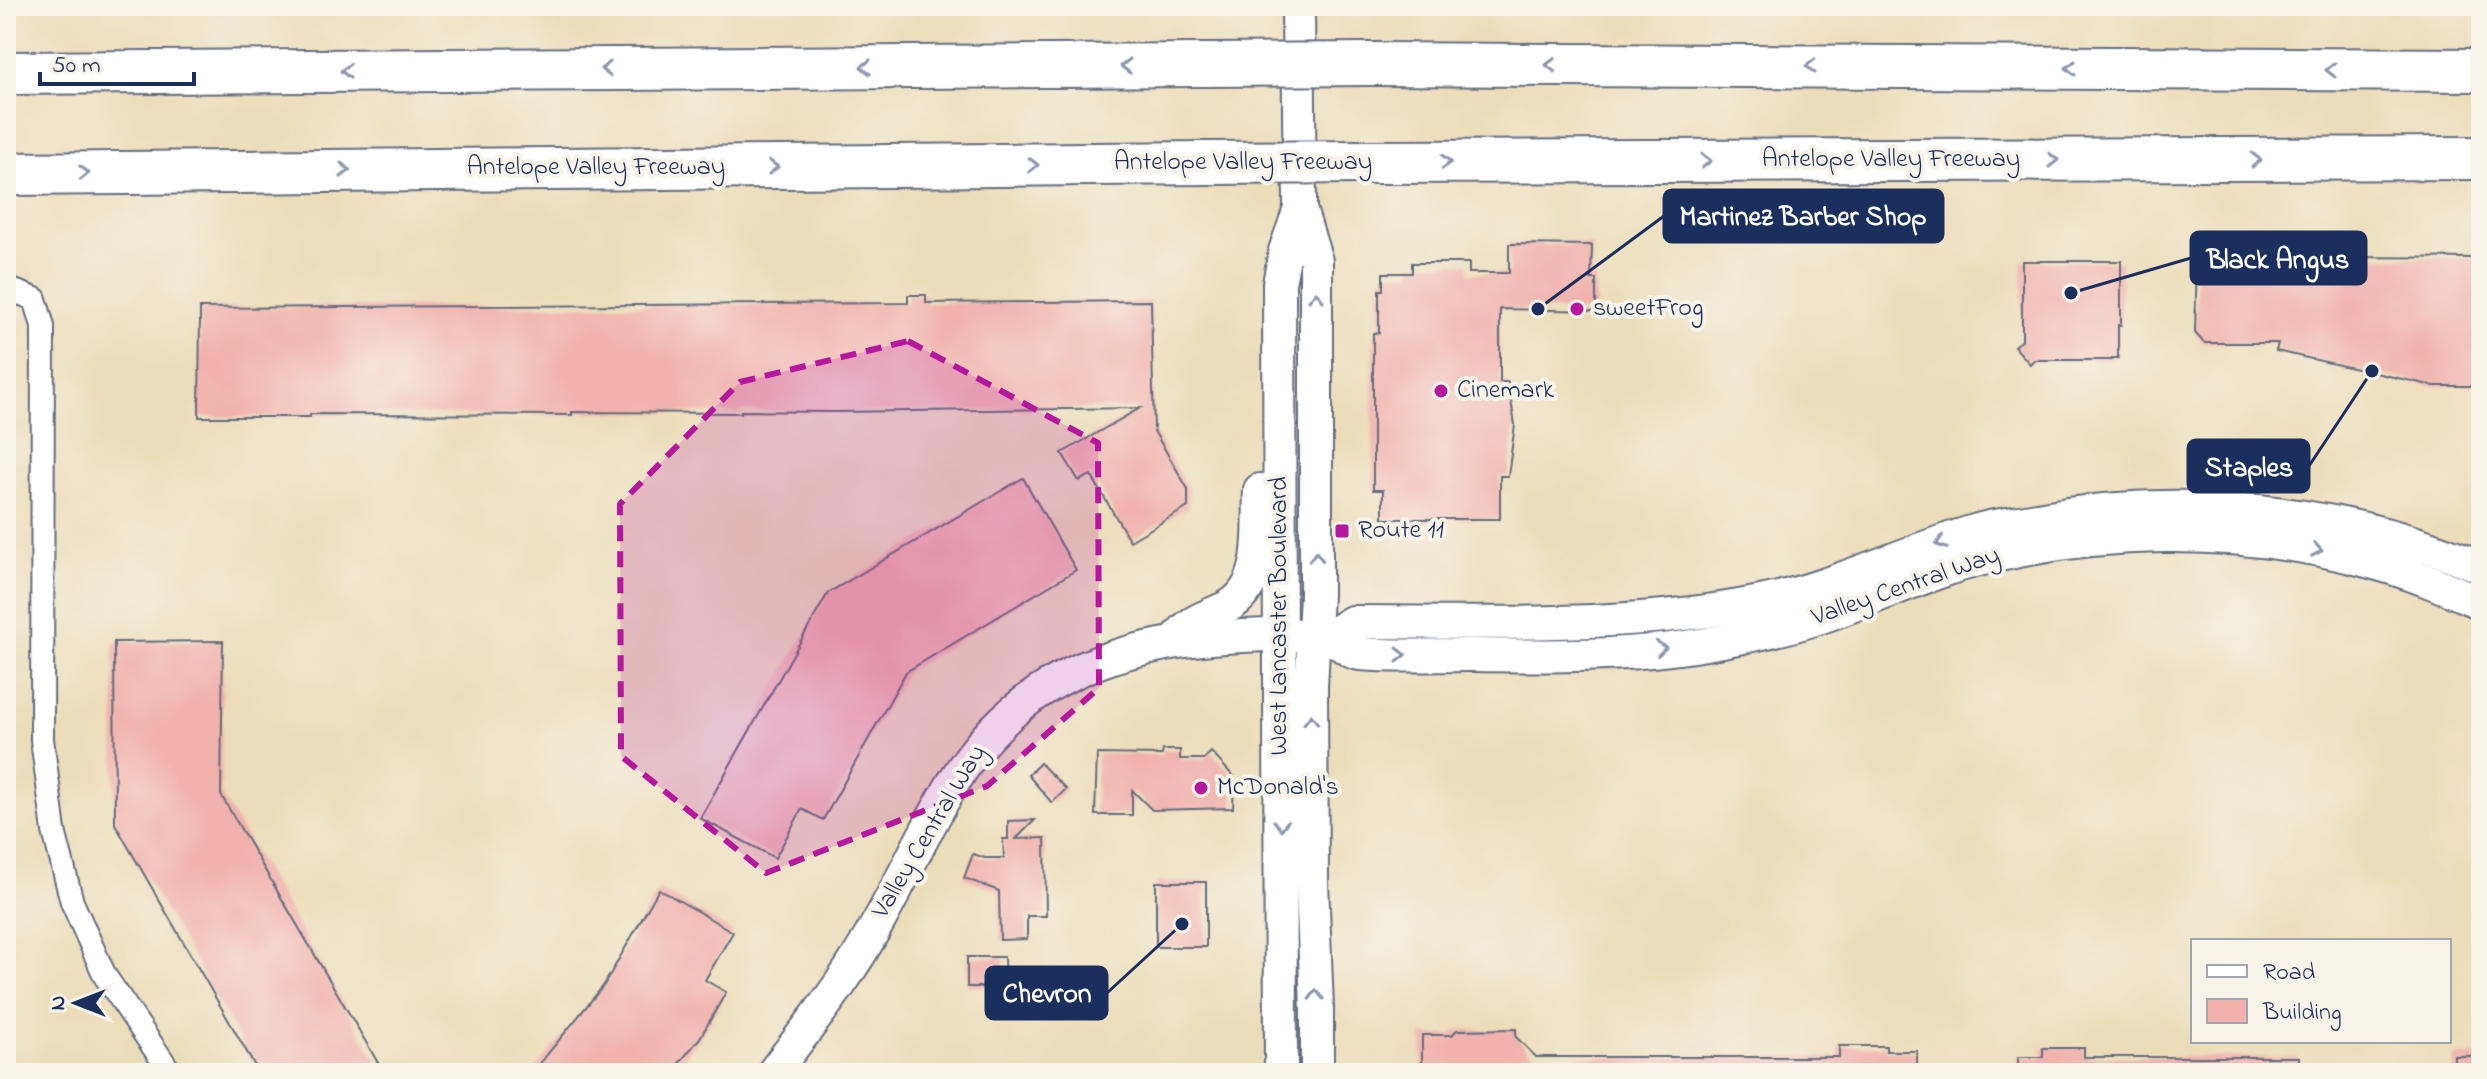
<svg xmlns="http://www.w3.org/2000/svg" width="2487" height="1079" font-family="'Indie Flower',sans-serif">
<style>
.building{fill:#f1b1ac}
.lines{fill:none;stroke-linecap:round;stroke-linejoin:round}
.street-casing{stroke:#646c7e;stroke-width:26}
.secondary-casing{stroke:#646c7e;stroke-width:36}
.highway-casing{stroke:#646c7e;stroke-width:46}
.street{stroke:#fff;stroke-width:22}
.secondary{stroke:#fff;stroke-width:32}
.highway{stroke:#fff;stroke-width:42}
.highway-bridge-casing{stroke:#646c7e;stroke-width:46;stroke-linecap:butt}
.highway-bridge{stroke:#fff;stroke-width:42}
.oneway{stroke:#8d97ae}
.marked{fill:#b5179e;fill-opacity:0.2;stroke:#b5179e;stroke-width:6;stroke-dasharray:16 10;stroke-linejoin:round}
.poi-dot{fill:#b5179e;stroke:#f7f3e8;stroke-width:3}
.labels{text-anchor:middle;dominant-baseline:central;stroke-width:8;stroke-linejoin:round;paint-order:stroke}
.street-label{font-size:26px;fill:#1b2f5e;stroke:#f7f3e8}
.poi-label{font-size:26px;fill:#1b2f5e;stroke:#f7f3e8;text-anchor:start}
.leader{fill:none;stroke:#1b2f5e;stroke-width:3}
.callout-dot{fill:#1b2f5e;stroke:#f7f3e8;stroke-width:3}
.callout{fill:#1b2f5e;stroke:#1b2f5e;stroke-width:3}
.callout-label{font-size:28px;text-anchor:middle;font-weight:bold;fill:#fff}
</style>
<rect width="100%" height="100%" fill="#f7f3e8"/>
<filter id="ink" filterUnits="userSpaceOnUse"><feTurbulence type="fractalNoise" baseFrequency=".0125" numOctaves="2"/><feDisplacementMap in="SourceGraphic" scale="16" xChannelSelector="R" yChannelSelector="G"/><feConvolveMatrix kernelMatrix="1 2 1 2 8 2 1 2 1" color-interpolation-filters="sRGB"/></filter>
<filter id="wash" filterUnits="userSpaceOnUse"><feTurbulence type="fractalNoise" baseFrequency=".006" numOctaves="4" result="noise"/><feDisplacementMap in="SourceGraphic" scale="32" xChannelSelector="R" yChannelSelector="G"/><feGaussianBlur stdDeviation="1.8" result="paint"/><feColorMatrix in="noise" values="0 0 0 0 0 0 0 0 0 0 0 0 0 0 0 0 0 1.4 0 .05"/><feComposite in="paint" operator="in"/></filter>
<g filter="url(#wash)">
<rect width="100%" height="100%" fill="#ecddba"/>
<g id="blocks">
<g class="building">
<path d="M1509,244L1592,245L1591,279H1596V311L1500,309V382H1508L1515,425L1508,476H1500V519H1383V490H1373V333H1379V290H1383V273H1412V263H1469V273H1509Z"/>
<path d="M2197,256L2481,258V386H2434L2276,351L2278,343H2204L2195,333Z"/>
<path d="M2022,261H2121V325H2118V358H2112V360H2034L2030,364L2014,346L2022,340Z"/>
<path d="M908,295H926V303L1151,301L1154,431L1188,489V507L1130,541L1091,475L1079,481L1062,453L1140,408L833,412L741,411V413L572,412V415L310,414V417H199L200,308L908,303Z"/>
<path d="M1023,478L1076,570L906,672L823,820L802,809L775,858L700,818L828,593Z"/>
<path d="M223,641L221,795L384,1073H259L115,824L114,642Z"/>
<path d="M1163,750H1180V759H1204L1211,752L1234,777L1233,808L1152,810L1132,790V815H1095L1097,754L1162,755Z"/>
<path d="M1040,763L1066,789L1052,803L1028,775Z"/>
<path d="M1035,820L1016,839L1045,838L1046,916H1027V939L1000,940L999,891L964,878L973,854L985,858H1004L1003,839H1008V821Z"/>
<rect x="1156" y="882" width="50" height="65"/>
<path d="M659,889L733,932L705,980L726,992L700,1038L671,1073H532L604,985Z"/>
<path d="M967,957H1004L1005,987H967Z"/>
<path d="M1516,1029V1037L1536,1057H1839V1046H1886V1051H1917V1073H1422V1035H1452L1457,1030Z"/>
<path d="M2043,1048H2084V1057H2299V1073H2018V1057H2043Z"/>
<rect x="2454" y="1056" width="27" height="17"/>
</g>
</g>
</g>
<g filter="url(#ink)">
<use href="#blocks" fill-opacity="0" stroke="#646c7e" stroke-width="2"/>
<g class="lines">
<defs>
<path id="street" d="M6,288L35,299L43,326L42,739L54,831L72,902L105,976L171,1073"/>
<g id="secondary">
<path d="M1298,6L1300,209L1316,261V595L1311,686L1312,882L1317,1008V1073"/>
<path d="M1179,636C1191,620 1209,616 1227,607C1267,586 1258,528 1260,490"/>
<path d="M1328,637L1352,622C1488,622 1627,629 1761,602C1835,587 1905,551 1978,530C1997,524 2018,523 2037,519C2184,493 2344,509 2481,567"/>
<path d="M773,1073C799,1038 829,1003 852,966C891,907 918,840 955,780C1036,649 1171,633 1312,635C1318,636 1325,636 1330,638C1341,642 1349,654 1361,654C1397,657 1434,655 1470,655C1548,656 1629,657 1706,644C1744,637 1782,630 1818,618C1866,602 1912,580 1960,565C2091,528 2236,526 2367,561C2407,571 2444,587 2481,603"/>
<path d="M1281,1073L1279,284L1285,251L1300,209"/>
</g>
<g id="highway">
<path d="M1372,64L2481,70"/>
<path d="M6,73L1204,65"/>
<path d="M1368,162L2481,158"/>
<path d="M6,174L1208,163"/>
</g>
</defs>
<use href="#street" class="street-casing"/>
<use href="#secondary" class="secondary-casing"/>
<use href="#highway" class="highway-casing"/>
<use href="#street" class="street"/>
<use href="#secondary" class="secondary"/>
<use href="#highway" class="highway"/>
<defs>
<g id="highway-bridge">
<path d="M1204,65L1372,64"/>
<path d="M1208,163L1368,162"/>
</g>
</defs>
<use href="#highway-bridge" class="highway-bridge-casing"/>
<use href="#highway-bridge" class="highway-bridge"/>
</g>
<defs><path id="oneway-chevron" d="M-2-3.5L2.5 0L-2 3.5" fill="none" stroke-width="1.6" stroke-linecap="round" stroke-linejoin="round" transform="scale(2)"/></defs>
<g class="oneway">
<use href="#oneway-chevron" transform="translate(1551 65) rotate(-180)"/>
<use href="#oneway-chevron" transform="translate(1126 66) rotate(180)"/>
<use href="#oneway-chevron" transform="translate(1811 66) rotate(-180)"/>
<use href="#oneway-chevron" transform="translate(866 67) rotate(180)"/>
<use href="#oneway-chevron" transform="translate(2071 68) rotate(-180)"/>
<use href="#oneway-chevron" transform="translate(606 69) rotate(180)"/>
<use href="#oneway-chevron" transform="translate(2331 70) rotate(-180)"/>
<use href="#oneway-chevron" transform="translate(346 71) rotate(180)"/>
<use href="#oneway-chevron" transform="translate(2053 160)"/>
<use href="#oneway-chevron" transform="translate(2256 160) rotate(-1)"/>
<use href="#oneway-chevron" transform="translate(1706 161)"/>
<use href="#oneway-chevron" transform="translate(1446 162)"/>
<use href="#oneway-chevron" transform="translate(1033 165)"/>
<use href="#oneway-chevron" transform="translate(773 167)"/>
<use href="#oneway-chevron" transform="translate(345 170)"/>
<use href="#oneway-chevron" transform="translate(84 173) rotate(-1)"/>
<use href="#oneway-chevron" transform="translate(1316 297) rotate(-90)"/>
<use href="#oneway-chevron" transform="translate(1941 543) rotate(161)"/>
<use href="#oneway-chevron" transform="translate(2317 550) rotate(10)"/>
<use href="#oneway-chevron" transform="translate(1316 557) rotate(-90)"/>
<use href="#oneway-chevron" transform="translate(1661 648) rotate(-6)"/>
<use href="#oneway-chevron" transform="translate(1401 655)"/>
<use href="#oneway-chevron" transform="translate(1311 720) rotate(-90)"/>
<use href="#oneway-chevron" transform="translate(1281 825) rotate(90)"/>
<use href="#oneway-chevron" transform="translate(1316 995) rotate(-92)"/>
</g>
</g>
<path class="marked" d="M908,341L1098,443L1099,688L987,786L766,873L621,756L620,504L740,382Z"/>
<g class="poi-dot">
<circle cx="1577" cy="309" r="8"/>
<circle cx="1441" cy="391" r="8"/>
<rect x="1334" y="523" width="16" height="16" rx="4"/>
<circle cx="1201" cy="788" r="8"/>
</g>
<g class="labels">
<g class="street-label">
<text x="1891" y="160">Antelope Valley Freeway</text>
<text x="1243" y="163">Antelope Valley Freeway</text>
<text x="596" y="168">Antelope Valley Freeway</text>
<text transform="translate(1906 587) rotate(-19)">Valley Central Way</text>
<text transform="translate(1280 616) rotate(-90)">West Lancaster Boulevard</text>
<text transform="translate(930 832) rotate(-59)">Valley Central Way</text>
</g>
<g class="poi-label">
<text x="1593" y="309">sweetFrog</text>
<text x="1457" y="391">Cinemark</text>
<text x="1358" y="531">Route 11</text>
<text x="1217" y="788">McDonald's</text>
</g>
</g>
<path class="leader" d="M1538 309L1664 216M2071 293L2191 258M2372 371L2309 466M1182 924L1107 993"/>
<g class="callout-dot">
<circle cx="1538" cy="309" r="8"/>
<circle cx="2071" cy="293" r="8"/>
<circle cx="2372" cy="371" r="8"/>
<circle cx="1182" cy="924" r="8"/>
</g>
<g class="callout">
<rect x="1664" y="190" width="279" height="52" rx="8"/>
<rect x="2191" y="232" width="175" height="52" rx="8"/>
<rect x="2188" y="440" width="121" height="52" rx="8"/>
<rect x="986" y="967" width="121" height="52" rx="8"/>
</g>
<g class="callout-label">
<text x="1803" y="225">Martinez Barber Shop</text>
<text x="2278" y="268">Black Angus</text>
<text x="2249" y="476">Staples</text>
<text x="1047" y="1002">Chevron</text>
</g>
<rect width="2487" height="1079" fill="none" stroke="#f7f3e8" stroke-width="32"/>
<rect x="2191" y="939" width="260" height="104" fill="#f7f3e8" stroke="#9fa5b1" stroke-width="2"/>
<rect x="2207" y="965" width="40" height="12" fill="#ffffff" stroke="#9fa5b1" stroke-width="2"/>
<text x="2263" y="979" font-size="24" fill="#1b2f5e">Road</text>
<rect x="2207" y="999" width="40" height="24" fill="#f1b1ac" stroke="#9fa5b1" stroke-width="2"/>
<text x="2263" y="1019" font-size="24" fill="#1b2f5e">Building</text>
<g transform="translate(76 1003) rotate(270)" stroke="#f7f3e8" stroke-width="6" paint-order="stroke">
<path d="M0-6L14 30L0 20L-14 30Z" fill="#1b2f5e"/>
<text y="-12" font-size="22" font-weight="bold" text-anchor="middle" fill="#1b2f5e">N</text>
</g>
<path d="M40 72v12h154v-12" fill="none" stroke="#1b2f5e" stroke-width="4"/>
<text x="52" y="72" font-size="24" fill="#1b2f5e" stroke="#f7f3e8" stroke-width="6" paint-order="stroke">50 m</text>
</svg>
